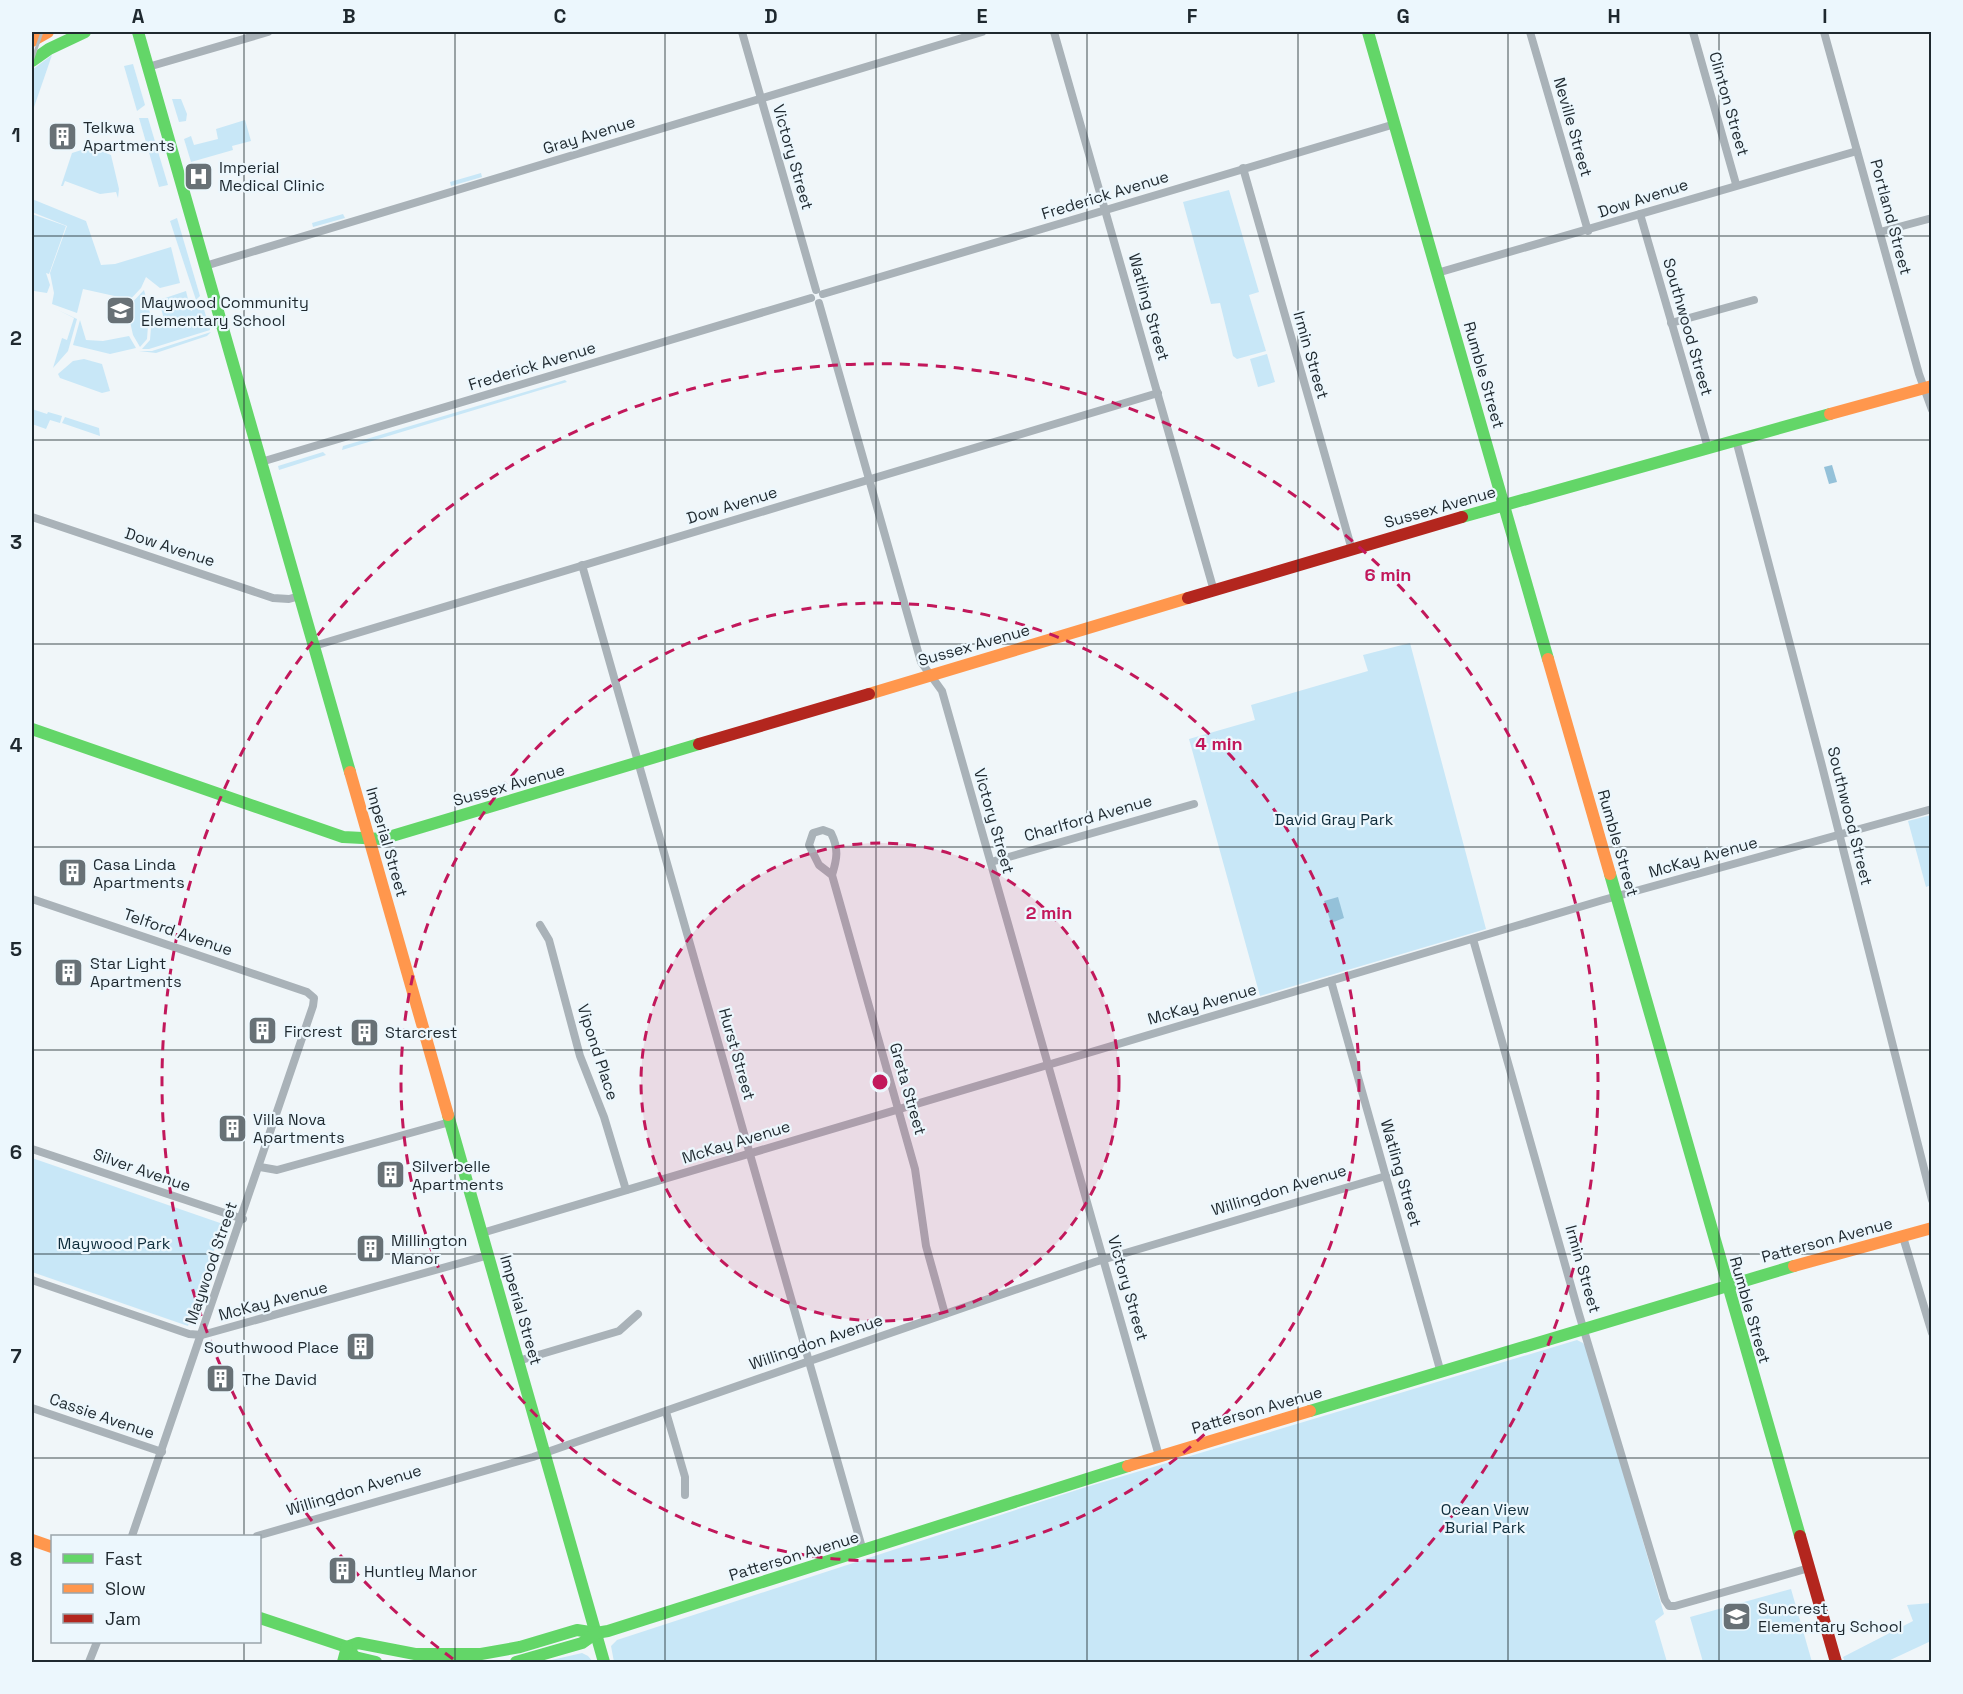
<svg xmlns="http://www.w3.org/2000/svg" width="1963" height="1694" font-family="'Space Grotesk',sans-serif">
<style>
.green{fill:#c8e7f7}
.water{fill:#94c1d9}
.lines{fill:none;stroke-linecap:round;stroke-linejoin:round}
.street{stroke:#a9b2b8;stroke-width:8}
.fast{stroke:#63d668;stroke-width:12}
.slow{stroke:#ff974d;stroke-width:12}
.jam{stroke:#b3261e;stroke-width:12}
.rail{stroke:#b3babd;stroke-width:3}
.grid{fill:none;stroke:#1f292f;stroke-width:1.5;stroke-opacity:0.55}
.ring{fill:none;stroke:#c2185b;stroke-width:3;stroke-dasharray:10 8}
.labels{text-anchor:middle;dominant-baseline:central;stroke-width:4.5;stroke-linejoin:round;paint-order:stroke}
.street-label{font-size:16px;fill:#1f292f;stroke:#ecf7fd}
.poi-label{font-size:16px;fill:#1f292f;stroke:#ecf7fd;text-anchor:start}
.park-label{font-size:16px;fill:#0f2d3c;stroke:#ecf7fd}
.centre{fill:#c2185b;stroke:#ecf7fd;stroke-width:3}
.ring-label{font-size:18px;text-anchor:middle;font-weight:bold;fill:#c2185b;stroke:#ecf7fd;stroke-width:4.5;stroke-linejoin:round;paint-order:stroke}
.neatline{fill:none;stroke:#1f292f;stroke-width:2}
.grid-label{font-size:20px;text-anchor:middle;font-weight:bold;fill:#1f292f}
</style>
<rect width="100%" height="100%" fill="#f0f6f9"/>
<g class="green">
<path d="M52,55L32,113V70Z"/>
<path d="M133,64L145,105L137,111L124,66Z"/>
<path d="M181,99L187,114L186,121L179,122L172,99Z"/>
<path d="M139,118H148L168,185L159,187Z"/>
<path d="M245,120L251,141L232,146L233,150L191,162L184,139L191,136L194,145L218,139L216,129Z"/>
<path d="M91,147L111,155L119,189L118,198L116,192L100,194L65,181L63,186H61L72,153Z"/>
<path d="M481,173L482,177L451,186L450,182Z"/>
<path d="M1229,190L1259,292L1249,295L1266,351L1237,359L1233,356L1220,303L1211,304L1183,202Z"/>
<path d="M32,199L86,221L101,265L115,264L171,247L180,283L160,288L146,277L141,288L126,304L119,297L83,289L77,313L52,304L54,293L50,273L67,226L32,212Z"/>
<path d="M32,214L66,226L49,274L46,273L50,285L47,293L34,291L32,293Z"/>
<path d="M343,214L345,218L313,227L312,223Z"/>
<path d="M177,218L200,296L196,300L170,221Z"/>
<path d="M144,290L152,321L148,326L147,339L140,347L133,335L127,308Z"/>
<path d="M186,291L191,311L197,307L201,299L210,330L149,349H142L150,340L151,327L164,320L159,300Z"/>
<path d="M58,310L77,319L68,351L53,368L62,338L67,340L74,318Z"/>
<path d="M80,320L86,340L103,341L129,336L136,348L110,354L73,345Z"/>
<path d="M211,332L207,336L156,353L139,351H152Z"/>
<path d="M1267,354L1275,382L1258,387L1250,359Z"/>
<path d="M84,359L102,364L110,391L102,393L60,378L58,374L73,361Z"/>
<path d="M565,380L567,382L342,450L343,446Z"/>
<path d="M32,409L47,414L48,412L62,416L60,423L50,420L46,429L32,424Z"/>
<path d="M65,417L99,428L100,436L62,423Z"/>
<path d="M323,452L326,455L279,470L278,466Z"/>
<path d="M1410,643L1486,929L1260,996L1189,739L1255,720L1251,705L1368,671L1363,655Z"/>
<path d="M1931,815V885L1926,887L1908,821Z"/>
<path d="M32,1158L223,1224L188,1326L32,1272Z"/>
<path d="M1577,1340L1583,1343L1588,1351L1664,1614L1655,1621L1667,1662H614L611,1646L617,1640L1083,1488Z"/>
<path d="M1791,1589L1812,1662H1703L1690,1617Z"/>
<path d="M1931,1603V1641L1886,1662H1845L1843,1657L1913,1621L1907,1605Z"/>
<path d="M582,1653L588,1656L593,1662H543Z"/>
</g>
<g class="water">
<path d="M1832,465L1837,482L1829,484L1824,467Z"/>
<path d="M1338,897L1344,918L1331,923L1324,901Z"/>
</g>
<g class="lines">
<g class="street">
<path d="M742,32L816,290"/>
<path d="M1054,32L1214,591"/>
<path d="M1530,32L1588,231"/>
<path d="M1693,32L1736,184"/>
<path d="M1824,32L1919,374L1932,410"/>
<path d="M148,67L268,32"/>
<path d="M1243,168L1352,550"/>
<path d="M1640,214L1708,448"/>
<path d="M1880,232L1932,218"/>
<path d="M205,266L982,32"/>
<path d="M1437,273L1857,151"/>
<path d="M823,294L1395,124"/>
<path d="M819,303L921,662L942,691L1159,1456"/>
<path d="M1671,323L1754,300"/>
<path d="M1736,440L1821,762L1932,1200"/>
<path d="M261,462L811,298"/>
<path d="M32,517L273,598L289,599L300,596"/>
<path d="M582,565L863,1551"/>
<path d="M314,646L1158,393"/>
<path d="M991,862L1194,804"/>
<path d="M832,875L819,865L809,845L813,833L823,830L831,833C839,849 837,859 832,875L915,1169L926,1246L945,1314"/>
<path d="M32,899L307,992L314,998L313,1006L132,1536"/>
<path d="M540,925L549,940L580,1056L604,1117L626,1190"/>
<path d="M1473,939L1579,1314L1665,1600L1669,1606H1675L1809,1568"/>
<path d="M1331,981L1441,1373"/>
<path d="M32,1149L243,1219"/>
<path d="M260,1167L277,1170L450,1122"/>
<path d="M482,1233L1603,900L1932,809"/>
<path d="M1903,1237L1932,1333"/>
<path d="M32,1280L189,1334L202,1335L489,1255"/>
<path d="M518,1361L619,1331L638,1314"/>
<path d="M32,1408L162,1452"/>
<path d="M666,1412L685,1477V1495"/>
<path d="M257,1536L533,1457L1095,1262L1386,1176"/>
<path d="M89,1662L97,1642"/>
</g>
<g class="fast">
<path d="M138,32L350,772"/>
<path d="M1368,32L1548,659"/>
<path d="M32,61L49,49L85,32"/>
<path d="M1462,517L1830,414"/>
<path d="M32,729L343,837L382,839L699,744"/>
<path d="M1610,874L1800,1536"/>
<path d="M448,1115L604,1662"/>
<path d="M1310,1411L1794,1266"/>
<path d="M260,1618L347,1647L355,1657L376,1662"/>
<path d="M347,1647L358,1643L415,1654H481L520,1647L577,1630L596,1633L608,1631L1128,1466"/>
<path d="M343,1662L347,1647"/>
<path d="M516,1662L582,1643L596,1633"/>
</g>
<g class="slow">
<path d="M32,41L48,32"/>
<path d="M1830,414L1932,386"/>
<path d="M1548,659L1610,874"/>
<path d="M869,694L1188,598"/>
<path d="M350,772L448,1115"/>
<path d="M1794,1266L1932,1228"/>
<path d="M1128,1466L1310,1411"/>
<path d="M32,1540L52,1547"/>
</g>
<g class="jam">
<path d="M1188,598L1462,517"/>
<path d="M699,744L869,694"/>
<path d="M1800,1536L1836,1662"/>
</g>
<path class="rail" d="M32,61L42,32"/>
</g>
<path class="grid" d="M244,32V1536M455,32V1662M665,32V1662M876,32V1662M1087,32V1662M1298,32V1662M1508,32V1662M1719,32V1662M32,236H1932M32,440H1932M32,644H1932M32,847H1932M32,1050H1932M32,1254H1932M32,1458H1932M244,1642V1662"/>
<circle cx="880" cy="1082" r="239" fill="#c2185b" fill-opacity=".12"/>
<g class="ring">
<circle cx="880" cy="1082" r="239"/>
<circle cx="880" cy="1082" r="479"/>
<path d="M453 1659A718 718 0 1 1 1307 1659"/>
</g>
<defs>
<symbol id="building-square" viewBox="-11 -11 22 22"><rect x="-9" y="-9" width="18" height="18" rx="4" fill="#687176" stroke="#ecf7fd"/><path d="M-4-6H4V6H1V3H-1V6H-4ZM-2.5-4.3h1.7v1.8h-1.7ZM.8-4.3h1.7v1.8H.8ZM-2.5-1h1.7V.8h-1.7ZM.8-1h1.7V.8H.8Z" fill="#fff"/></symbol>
<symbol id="hospital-square" viewBox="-11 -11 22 22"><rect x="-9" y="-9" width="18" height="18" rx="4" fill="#687176" stroke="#ecf7fd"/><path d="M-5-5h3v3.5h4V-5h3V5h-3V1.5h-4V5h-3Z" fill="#fff"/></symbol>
<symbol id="school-square" viewBox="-11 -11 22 22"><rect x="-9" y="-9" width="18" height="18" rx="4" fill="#687176" stroke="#ecf7fd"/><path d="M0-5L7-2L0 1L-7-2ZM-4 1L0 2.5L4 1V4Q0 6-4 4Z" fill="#fff"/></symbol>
</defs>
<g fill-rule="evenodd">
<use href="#building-square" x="46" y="120" width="33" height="33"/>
<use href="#hospital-square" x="182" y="160" width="33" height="33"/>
<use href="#school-square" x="104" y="294" width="33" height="33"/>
<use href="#building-square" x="56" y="856" width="33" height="33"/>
<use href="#building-square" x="52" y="956" width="33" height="33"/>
<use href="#building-square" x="246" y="1014" width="33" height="33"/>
<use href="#building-square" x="348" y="1016" width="33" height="33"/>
<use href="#building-square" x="216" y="1112" width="33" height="33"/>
<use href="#building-square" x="374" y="1158" width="33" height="33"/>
<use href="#building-square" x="354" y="1232" width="33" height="33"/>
<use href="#building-square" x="344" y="1330" width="33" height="33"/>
<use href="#building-square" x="204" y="1362" width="33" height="33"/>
<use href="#building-square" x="326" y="1554" width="33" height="33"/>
<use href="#school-square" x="1720" y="1600" width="33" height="33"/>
</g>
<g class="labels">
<g class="street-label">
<text transform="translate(1729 104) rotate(74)">Clinton Street</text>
<text transform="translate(1573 127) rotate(74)">Neville Street</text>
<text transform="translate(589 135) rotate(-17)">Gray Avenue</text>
<text transform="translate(793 157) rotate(74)">Victory Street</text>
<text transform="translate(1105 195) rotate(-17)">Frederick Avenue</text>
<text transform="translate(1643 198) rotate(-18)">Dow Avenue</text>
<text transform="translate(1891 217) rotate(75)">Portland Street</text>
<text transform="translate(1149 307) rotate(74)">Watling Street</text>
<text transform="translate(1688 327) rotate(74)">Southwood Street</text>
<text transform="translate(1311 355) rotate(74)">Irmin Street</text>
<text transform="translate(532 366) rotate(-17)">Frederick Avenue</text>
<text transform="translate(1484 375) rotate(74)">Rumble Street</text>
<text transform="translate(732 505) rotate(-17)">Dow Avenue</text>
<text transform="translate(1440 507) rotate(-16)">Sussex Avenue</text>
<text transform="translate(170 547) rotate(18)">Dow Avenue</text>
<text transform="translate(974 645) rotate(-16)">Sussex Avenue</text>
<text transform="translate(509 785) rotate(-16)">Sussex Avenue</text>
<text transform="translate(1850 816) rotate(76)">Southwood Street</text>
<text transform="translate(1088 818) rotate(-16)">Charlford Avenue</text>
<text transform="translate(994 821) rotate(74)">Victory Street</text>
<text transform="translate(387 842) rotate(74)">Imperial Street</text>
<text transform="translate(1618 843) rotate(74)">Rumble Street</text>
<text transform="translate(1703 857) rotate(-16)">McKay Avenue</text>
<text transform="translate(178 932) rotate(19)">Telford Avenue</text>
<text transform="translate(1202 1004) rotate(-16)">McKay Avenue</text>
<text transform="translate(598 1052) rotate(72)">Vipond Place</text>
<text transform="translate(737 1054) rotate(74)">Hurst Street</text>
<text transform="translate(908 1089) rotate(74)">Greta Street</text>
<text transform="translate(736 1142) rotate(-17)">McKay Avenue</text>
<text transform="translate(142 1170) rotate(19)">Silver Avenue</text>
<text transform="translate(1401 1173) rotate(74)">Watling Street</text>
<text transform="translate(1279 1190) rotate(-17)">Willingdon Avenue</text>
<text transform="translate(1827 1240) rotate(-15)">Patterson Avenue</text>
<text transform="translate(211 1263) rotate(-71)">Maywood Street</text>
<text transform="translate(1583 1269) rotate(74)">Irmin Street</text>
<text transform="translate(1128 1288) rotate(74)">Victory Street</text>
<text transform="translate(273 1301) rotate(-15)">McKay Avenue</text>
<text transform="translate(521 1310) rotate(74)">Imperial Street</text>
<text transform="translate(1750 1310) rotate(74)">Rumble Street</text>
<text transform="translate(816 1342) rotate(-19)">Willingdon Avenue</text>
<text transform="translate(1257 1410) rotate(-16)">Patterson Avenue</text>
<text transform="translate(102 1416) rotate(19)">Cassie Avenue</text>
<text transform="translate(354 1490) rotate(-17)">Willingdon Avenue</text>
<text transform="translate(794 1556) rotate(-17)">Patterson Avenue</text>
</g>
<g class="poi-label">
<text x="83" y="127">Telkwa<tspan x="83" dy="18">Apartments</tspan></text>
<text x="219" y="167">Imperial<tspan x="219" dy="18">Medical Clinic</tspan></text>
<text x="141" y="302">Maywood Community<tspan x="141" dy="18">Elementary School</tspan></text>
<text x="93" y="864">Casa Linda<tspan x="93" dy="18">Apartments</tspan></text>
<text x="90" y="963">Star Light<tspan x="90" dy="18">Apartments</tspan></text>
<text x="284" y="1031">Fircrest</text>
<text x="385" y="1032">Starcrest</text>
<text x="253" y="1119">Villa Nova<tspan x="253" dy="18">Apartments</tspan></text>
<text x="412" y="1166">Silverbelle<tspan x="412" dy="18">Apartments</tspan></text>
<text x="391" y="1240">Millington<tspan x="391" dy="18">Manor</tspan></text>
<text x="339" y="1347" text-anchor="end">Southwood Place</text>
<text x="242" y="1379">The David</text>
<text x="364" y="1571">Huntley Manor</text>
<text x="1758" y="1608">Suncrest<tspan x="1758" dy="18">Elementary School</tspan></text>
</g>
<g class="park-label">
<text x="1334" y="819">David Gray Park</text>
<text x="114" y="1243">Maywood Park</text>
<text x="1485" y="1509">Ocean View<tspan x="1485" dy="18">Burial Park</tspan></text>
</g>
</g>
<circle cx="880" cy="1082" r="9" class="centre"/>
<g class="ring-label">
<text x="1388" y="581">6 min</text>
<text x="1219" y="750">4 min</text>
<text x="1049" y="919">2 min</text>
</g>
<rect width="1963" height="1694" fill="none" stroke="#ecf7fd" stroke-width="66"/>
<rect x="51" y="1535" width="210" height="108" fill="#ecf7fd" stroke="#9aa5ab" stroke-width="1.5"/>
<rect x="63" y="1554" width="30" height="9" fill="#63d668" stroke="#9aa5ab" stroke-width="1.5"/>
<text x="105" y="1565" font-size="18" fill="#1f292f">Fast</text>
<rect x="63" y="1584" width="30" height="9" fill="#ff974d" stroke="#9aa5ab" stroke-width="1.5"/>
<text x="105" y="1595" font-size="18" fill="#1f292f">Slow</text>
<rect x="63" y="1614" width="30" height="9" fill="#b3261e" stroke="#9aa5ab" stroke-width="1.5"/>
<text x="105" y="1625" font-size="18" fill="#1f292f">Jam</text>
<rect x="33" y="33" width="1897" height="1628" class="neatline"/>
<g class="grid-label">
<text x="138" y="23">A</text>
<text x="349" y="23">B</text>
<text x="560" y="23">C</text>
<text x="771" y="23">D</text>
<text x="982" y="23">E</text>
<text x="1192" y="23">F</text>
<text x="1403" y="23">G</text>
<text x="1614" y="23">H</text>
<text x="1825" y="23">I</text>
<text x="16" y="142">1</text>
<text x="16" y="345">2</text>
<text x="16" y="549">3</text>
<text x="16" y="752">4</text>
<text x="16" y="956">5</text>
<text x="16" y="1159">6</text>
<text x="16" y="1363">7</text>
<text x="16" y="1566">8</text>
</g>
</svg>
